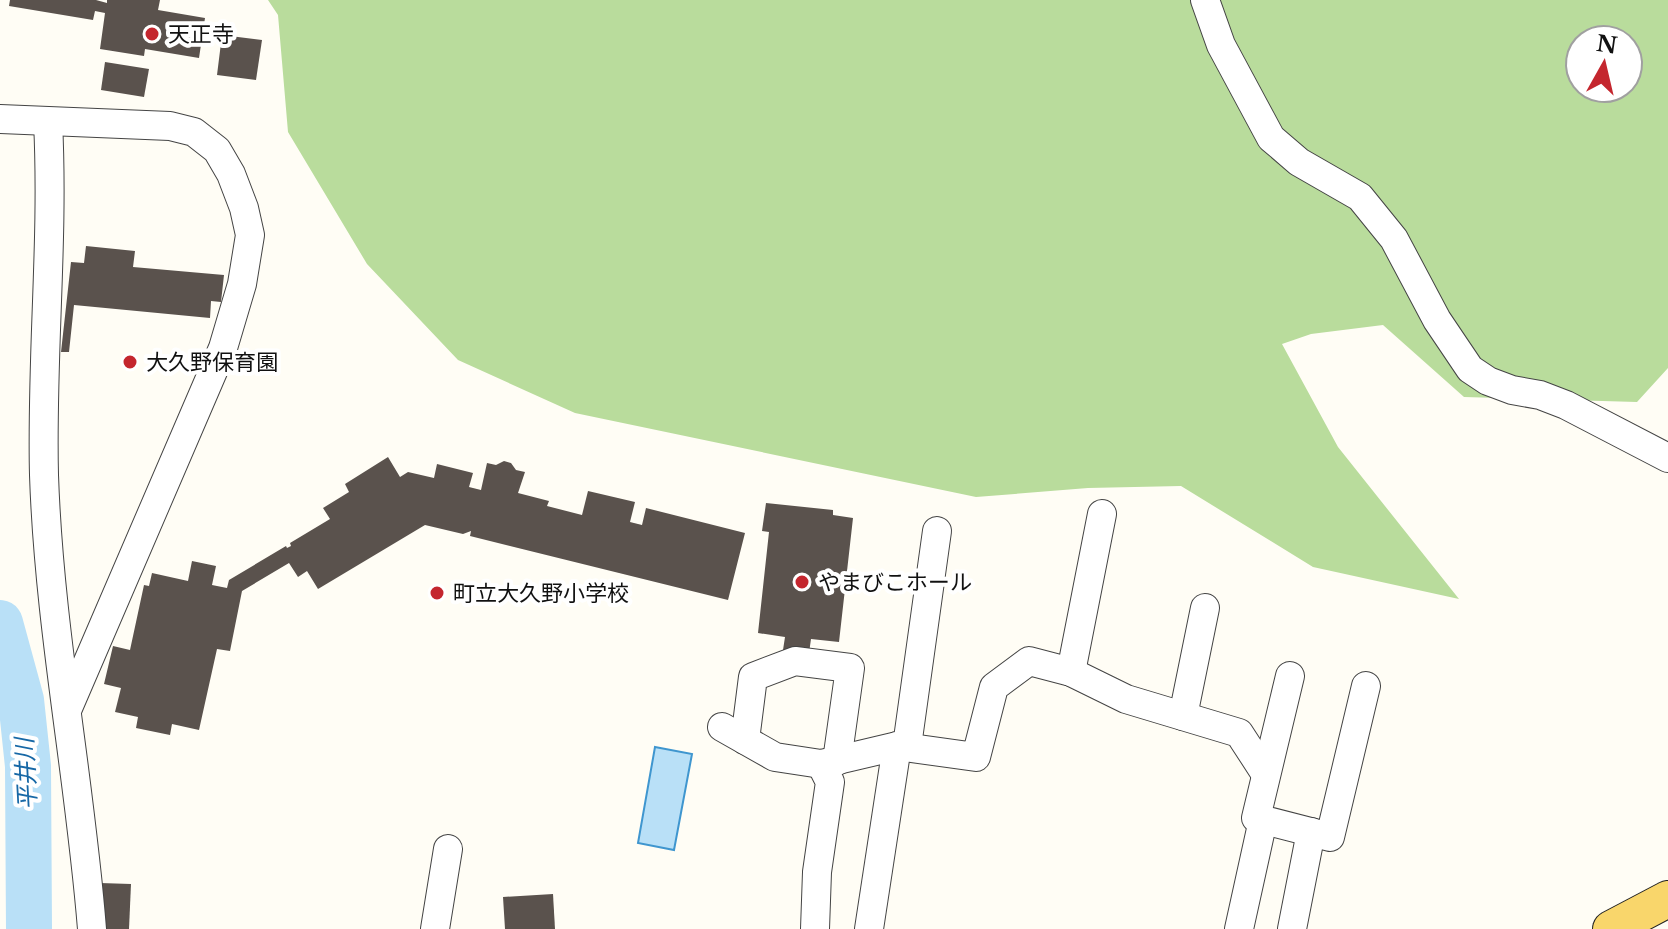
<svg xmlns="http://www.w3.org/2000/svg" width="1668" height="929" font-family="'Libre Baskerville','Noto Sans JP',serif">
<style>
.forest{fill:#b9dc9c;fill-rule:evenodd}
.water{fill:#b9e0f7;stroke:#3f96cf;stroke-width:2}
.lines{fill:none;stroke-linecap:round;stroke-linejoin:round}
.river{stroke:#b9e0f7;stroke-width:46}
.building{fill:#5a524d}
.minor-casing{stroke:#444;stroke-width:30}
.major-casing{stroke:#222;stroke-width:38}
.minor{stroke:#fff;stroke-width:28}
.major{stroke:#f9d66b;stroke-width:36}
.poi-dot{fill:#c4262e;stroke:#fff;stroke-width:3}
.labels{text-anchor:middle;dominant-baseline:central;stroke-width:8;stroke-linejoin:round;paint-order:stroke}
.poi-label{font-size:22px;fill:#111;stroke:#fff;text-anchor:start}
.water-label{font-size:24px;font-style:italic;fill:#1768a6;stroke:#fff}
</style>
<rect width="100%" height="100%" fill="#fffdf5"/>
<path class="forest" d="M268,0H1668V368L1637,402L1464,397L1383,325L1311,334L1282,344L1338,447L1459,599L1313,567L1181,486L1088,488L976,497L575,413L458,360L367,264L288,132L278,15ZM1580,40H1628V88H1580Z"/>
<path class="water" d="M655,747L692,754L674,850L638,843Z"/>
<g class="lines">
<path class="river" d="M0,623L21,700L28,766L29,929"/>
</g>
<g class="building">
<path d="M10,0H96L107,3V0H160L158,10L205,18L199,58L145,49L144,56L100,49L105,13L95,11L93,20L9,6Z"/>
<path d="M222,35L262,40L256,80L217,75Z"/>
<path d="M105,62L149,69L144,97L101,90Z"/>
<path d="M86,246L135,251L133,267L224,275L221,302L211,301L210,318L74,305L69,352H61L71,262L84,263Z"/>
<path d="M388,457L400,477L408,472L434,478L437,464L473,473L469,487L481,490L487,463L496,465L504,461L511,463L516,470L525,472L518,493L549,501L547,506L582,515L588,491L635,502L630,522L642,525L646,508L745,533L728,600L470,536L471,531L463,534L425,525L318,589L307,571L298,577L289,563L242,591L230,651L217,649L199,730L172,724L170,735L136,728L138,717L115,712L121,688L104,684L113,646L130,650L144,585L149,586L152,573L188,581L192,561L216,566L212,585L227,588L229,580L286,546L287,548L291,546L290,543L330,519L323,508L349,492L345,484Z"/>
<path d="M766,503L833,510V515L853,518L839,642L811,639L809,653L783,650L785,637L758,633L769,532L762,531Z"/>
<path d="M100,883L131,884L129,929H98Z"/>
<path d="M553,894L555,929H505L503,897Z"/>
</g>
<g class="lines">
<defs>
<g id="minor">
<path d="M1205,0L1221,45L1271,138L1299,162L1360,197L1394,239L1437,320L1470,369L1488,381L1512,390L1540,395L1566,405L1668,458"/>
<path d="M0,119L170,126L194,132L217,150L231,174L244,208L250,235L242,284L223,348L68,708"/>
<path d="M48,122C54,240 41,357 44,475C49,627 80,778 92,929"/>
<path d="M1071,672L1102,514"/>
<path d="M1290,676L1256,818L1330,837L1366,686"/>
<path d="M1183,716L1205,608"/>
<path d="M722,727L775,757L821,764L897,746L976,757L994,687L1029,661L1071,672L1126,699L1239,733L1265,773"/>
<path d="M745,740L753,677L795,661L850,668L837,761"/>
<path d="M907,746L937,531"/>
<path d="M435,929L448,849"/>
<path d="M815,929L817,872L830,782L821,764"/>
<path d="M869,929L897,746"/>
<path d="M1239,929L1263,820"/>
<path d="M1292,929L1311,832"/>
</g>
<path id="major" d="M1611,929L1668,899"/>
</defs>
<use href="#minor" class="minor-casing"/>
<use href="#major" class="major-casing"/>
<use href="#minor" class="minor"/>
<use href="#major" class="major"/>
</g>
<g class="poi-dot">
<circle cx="152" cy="34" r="8"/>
<circle cx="130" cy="362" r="8"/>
<circle cx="802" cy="582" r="8"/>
<circle cx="437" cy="593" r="8"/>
</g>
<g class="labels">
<g class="poi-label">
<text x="168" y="34">天正寺</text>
<text x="146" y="362">大久野保育園</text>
<text x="818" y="582">やまびこホール</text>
<text x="453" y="593">町立大久野小学校</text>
</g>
<g class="water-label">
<text transform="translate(26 774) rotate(-93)">平井川</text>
</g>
</g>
<g transform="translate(1604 64) rotate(8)"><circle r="38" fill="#ffffff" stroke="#a0a0a0" stroke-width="2"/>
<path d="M0-6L14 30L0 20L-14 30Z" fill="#c4262e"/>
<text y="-12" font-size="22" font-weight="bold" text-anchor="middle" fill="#111111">N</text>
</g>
</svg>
